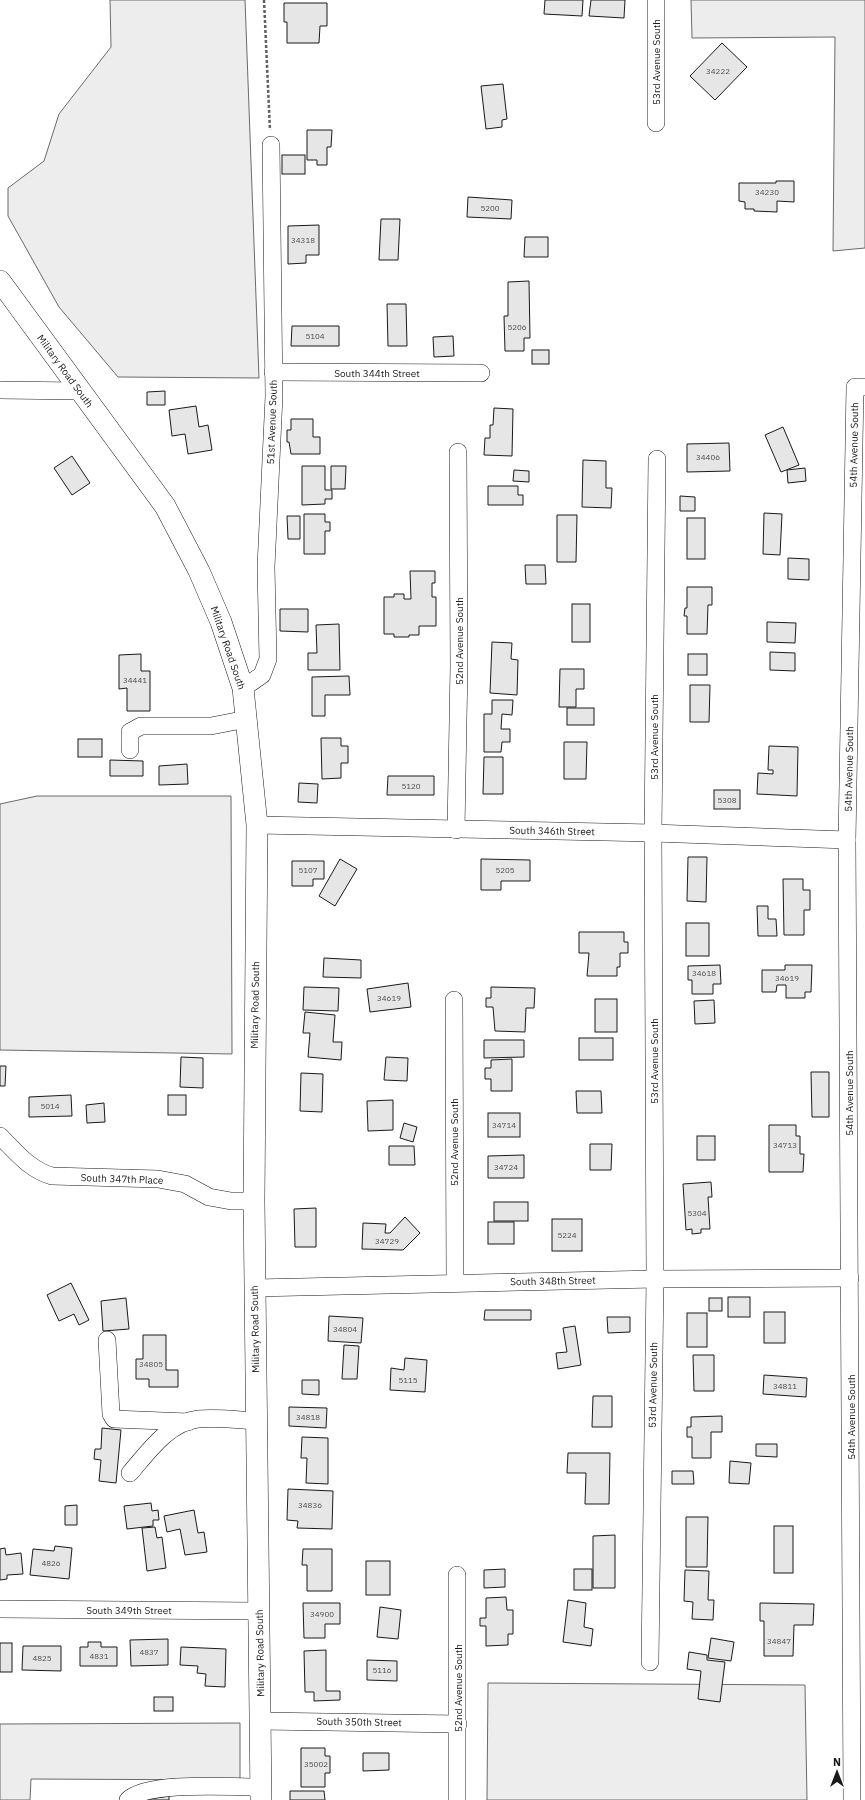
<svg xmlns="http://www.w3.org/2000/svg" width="865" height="1800" font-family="'IBM Plex Sans',sans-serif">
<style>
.built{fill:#ededed;stroke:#6a6a6a}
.building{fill:#e6e6e6;stroke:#1a1a1a}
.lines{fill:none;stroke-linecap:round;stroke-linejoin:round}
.minor-casing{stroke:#1a1a1a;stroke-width:18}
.major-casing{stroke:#1a1a1a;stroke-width:22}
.path{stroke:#5f5f5f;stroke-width:2.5;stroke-dasharray:3 2;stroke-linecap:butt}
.minor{stroke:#fff;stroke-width:17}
.major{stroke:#fff;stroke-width:21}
.labels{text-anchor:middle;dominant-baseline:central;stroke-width:3;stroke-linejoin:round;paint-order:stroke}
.number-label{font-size:8px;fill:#4d4d4d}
.street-label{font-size:10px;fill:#1a1a1a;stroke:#fff}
</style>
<rect width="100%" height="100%" fill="#fff"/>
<g class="built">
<path d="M110,0H245L259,378L118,377L59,307L8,216V188L44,161L59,114L111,47Z"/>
<path d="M691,0H865V248L833,251L835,37L692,38Z"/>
<path d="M37,796H231L232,1054L0,1050V804Z"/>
<path d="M488,1683L805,1685L807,1800H487Z"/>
<path d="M240,1723V1780L31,1779L30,1800H0V1724Z"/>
</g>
<g class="building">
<path d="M545,0H583L582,16L544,14Z"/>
<path d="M591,0H625L624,18L589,16Z"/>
<path d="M284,3H327V26H320L319,43H287V22H284Z"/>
<path d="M722,43L747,67L715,100L690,76Z"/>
<path d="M503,84L507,119L502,120V127L486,129L481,86Z"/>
<path d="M307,130H332L331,147H327V165H317V160H307Z"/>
<rect x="282" y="155" width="23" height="19"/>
<path d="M776,181H794V202L777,201V212L754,211V209H745V202L739,201V183H776Z"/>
<path d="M468,197L512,200L511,219L467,217Z"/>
<path d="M381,219H400L398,260H379Z"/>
<path d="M319,225V255H306V263L288,264V226Z"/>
<path d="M525,237H548V257H524Z"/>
<path d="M529,281L530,338H524V351H505L504,316H508V282Z"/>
<path d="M387,304H406L407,346H388Z"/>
<path d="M292,326H339V346H291Z"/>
<path d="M453,336L454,356L434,357L433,337Z"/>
<rect x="532" y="350" width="17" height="14"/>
<path d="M165,391V405H147V392Z"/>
<path d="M196,406L199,427L208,425L212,450L188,454L185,434L172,436L169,410Z"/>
<path d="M494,408L513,409L512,456L484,455L485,438H490V425H493Z"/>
<path d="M291,419H313V437H320V454H291L289,442H287V430H291Z"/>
<path d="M783,427L799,465L781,472L765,435Z"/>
<path d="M729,443L730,471L687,472V444Z"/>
<path d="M72,456L90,483L72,495L54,468Z"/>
<path d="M583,460L606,461V488H612L611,508L582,507Z"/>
<path d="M302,466H325V490H332V499H325V504L302,505Z"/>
<path d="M331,466H346L345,489H331Z"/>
<path d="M805,468L806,481L788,483L787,470Z"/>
<path d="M514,470L529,471V482L513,481Z"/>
<path d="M488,486H518V495H523V505H488Z"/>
<path d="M680,496L695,497V511H680Z"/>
<path d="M764,513L782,514L780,555L763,554Z"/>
<path d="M304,514H325V522H330V531H325V554H304Z"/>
<path d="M557,515H577L576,562H557Z"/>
<path d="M287,516H300V539H288Z"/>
<rect x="687" y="518" width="18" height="41"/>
<path d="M788,558L809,559V580L788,579Z"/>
<path d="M525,565H545L546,584H526Z"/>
<path d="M410,571H435V583H432V597H436V626H419V635H409V637H394V634H384V597H394V594H404V599H411Z"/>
<path d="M687,587H712V605H708L707,634H687V616H684L685,608H687Z"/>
<rect x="572" y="604" width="18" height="38"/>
<path d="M280,609H308V632L280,631Z"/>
<path d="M767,622L796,623L795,643L767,642Z"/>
<path d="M339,624L340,670H308V653H317L316,625Z"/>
<path d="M492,642L512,643L511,659L518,660L517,695L490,693Z"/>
<path d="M770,652L795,653V671L770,670Z"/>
<path d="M141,654V671H150V711H127V688L119,689V655Z"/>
<rect x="688" y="654" width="19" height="21"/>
<path d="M560,669H584V689H576V707H559Z"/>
<path d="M349,676L350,695H325V716H312V677Z"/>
<path d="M690,685H710L709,722H690Z"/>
<path d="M492,700H513L512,715L502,714L501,729H510V742H502L501,752H484V714H492Z"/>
<rect x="567" y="708" width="27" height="17"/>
<path d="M321,738H341V746H348V763H341V778L322,779Z"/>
<rect x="78" y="739" width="24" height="18"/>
<path d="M564,742H587L586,779H564Z"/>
<path d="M769,746L798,747L797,796L757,794L758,773L773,774V770H768Z"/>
<path d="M484,757H503V794H483Z"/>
<path d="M110,760L143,761V776H110Z"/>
<path d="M187,764L188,784L159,785V766Z"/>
<path d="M388,776H434V795H387Z"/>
<path d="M299,783L318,784L317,803L298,802Z"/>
<rect x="714" y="790" width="26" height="19"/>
<path d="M688,857H707L706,902L687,901Z"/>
<path d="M340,859L357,869L335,906L319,896Z"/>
<path d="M481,859L530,860V881H501V890H481Z"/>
<path d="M292,861H324V879H313V886H292Z"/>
<path d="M783,879H803V890H810V910H804V935H784Z"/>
<path d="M757,906H768V919H776L777,936H758Z"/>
<rect x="686" y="923" width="23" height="33"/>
<path d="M579,932H624V942H628V953H620V967H617V976H587L589,953H579Z"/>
<path d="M324,958L361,960V978L323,977Z"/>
<path d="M720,965L721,984H713V994H692V980H688V966Z"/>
<path d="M785,965H812L811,992H805V998H786V985H777L776,992H762V970H785Z"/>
<path d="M408,983L411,1007L370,1012L367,989Z"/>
<path d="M304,987L339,988L338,1011L303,1010Z"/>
<path d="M491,987L535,988L534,1008H526L525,1032L495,1031L493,1007H486V998H491Z"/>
<rect x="595" y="999" width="22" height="33"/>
<path d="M714,1000L715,1023L695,1024L694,1001Z"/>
<path d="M305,1012L335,1015L333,1042H342L341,1060L308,1057L310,1033H303Z"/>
<rect x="579" y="1038" width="34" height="22"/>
<path d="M484,1040H524V1057L484,1058Z"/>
<path d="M181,1057L203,1058V1088L180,1087Z"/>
<path d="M386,1057L408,1058L407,1081L384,1080Z"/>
<path d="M512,1059V1091H491V1079H485V1068H491V1060Z"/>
<path d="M0,1066H6L5,1086H0Z"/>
<path d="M811,1072H829V1117H812Z"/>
<path d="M301,1073L323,1074L322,1112L300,1111Z"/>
<path d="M576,1091H601L602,1113H577Z"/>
<path d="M71,1095L72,1116L29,1117V1097Z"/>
<rect x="168" y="1095" width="18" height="20"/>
<path d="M393,1100V1130L368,1131L367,1101Z"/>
<path d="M104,1103L105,1122L87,1123L86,1105Z"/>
<rect x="488" y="1113" width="32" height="24"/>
<path d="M404,1123L417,1127L413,1142L400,1138Z"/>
<path d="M769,1125H796V1136H800V1154H804L803,1172H769Z"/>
<rect x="697" y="1136" width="18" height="24"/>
<path d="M590,1144H612L611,1170H590Z"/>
<path d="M389,1146H414L415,1165H389Z"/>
<path d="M524,1155V1178H488V1156Z"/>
<path d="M711,1182L712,1197H708L710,1229H701V1233L692,1234V1229L686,1230L683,1184Z"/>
<rect x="494" y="1202" width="34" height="19"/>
<path d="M316,1208V1247H295L294,1209Z"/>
<path d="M405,1217L420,1233L403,1250L362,1249L363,1223L386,1224L385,1233H390Z"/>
<rect x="552" y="1219" width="30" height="32"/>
<rect x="488" y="1222" width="26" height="22"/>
<path d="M71,1283L89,1320L79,1325L74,1314L59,1321L47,1295Z"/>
<rect x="728" y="1297" width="22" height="20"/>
<path d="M126,1298L129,1329L103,1331L101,1301Z"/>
<rect x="709" y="1298" width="13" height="13"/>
<path d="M485,1310H531V1320H484Z"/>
<rect x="764" y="1312" width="21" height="31"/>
<rect x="687" y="1313" width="20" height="34"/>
<path d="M329,1316L363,1318L361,1343L328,1341Z"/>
<path d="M607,1317H630V1332L608,1333Z"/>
<path d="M575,1326L581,1365L558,1369L556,1353L567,1352L563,1328Z"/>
<path d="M143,1335H166V1370H178V1387H149V1379H136V1359H143Z"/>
<path d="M344,1345L359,1346L357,1379H342Z"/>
<path d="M693,1355H714V1391H694Z"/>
<path d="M405,1358L427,1360L425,1392L390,1390L391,1368L404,1370Z"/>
<path d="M764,1375L807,1378L806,1397L763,1394Z"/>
<path d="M302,1380H319V1395L302,1394Z"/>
<path d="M593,1396H612V1427H592Z"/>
<path d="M289,1407L327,1408L326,1428L289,1426Z"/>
<path d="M722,1416V1432H711V1458H692V1437H687V1427H691V1417Z"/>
<path d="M102,1428L121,1430L116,1483L99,1481L101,1460L94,1459L95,1449H101Z"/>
<path d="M302,1437L328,1438V1484L306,1483L307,1458H301Z"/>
<path d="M756,1444H777V1457L756,1456Z"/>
<path d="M568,1453H610L609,1504H585L586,1473H567Z"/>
<path d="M730,1461L751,1463L749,1484L729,1483Z"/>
<path d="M672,1471H693L694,1484H672Z"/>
<path d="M288,1489L333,1491L332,1529L297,1528L298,1521L287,1520Z"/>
<path d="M151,1503L152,1511L158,1510L159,1520H153V1526L127,1529L124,1506Z"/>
<path d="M77,1505V1525H65V1506Z"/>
<path d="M194,1510L198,1533L204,1532L207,1552L185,1555L180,1529L167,1532L164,1516Z"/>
<path d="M686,1517H708L707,1567H686Z"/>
<rect x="774" y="1526" width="19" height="47"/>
<path d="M155,1527L157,1538L162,1537L166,1568L147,1571L142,1528Z"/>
<path d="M615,1535V1588H593V1536Z"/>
<path d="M55,1546L72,1548L69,1579L30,1575L33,1549L54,1551Z"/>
<path d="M5,1548L6,1555L21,1553L23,1574L7,1575V1579L0,1580V1549Z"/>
<path d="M303,1549H332V1591H307V1565H302Z"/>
<rect x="366" y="1561" width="24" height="34"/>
<path d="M505,1569V1587L484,1588V1570Z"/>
<rect x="574" y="1569" width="18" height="21"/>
<path d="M685,1570L709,1571L708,1600H714L713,1620L692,1619L693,1602L684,1601Z"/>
<path d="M506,1597L507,1610H513V1634H508V1645L486,1646V1626H480V1618H486V1598Z"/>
<path d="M568,1600L586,1603L584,1627L593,1629L591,1646L563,1642Z"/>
<path d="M303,1603H340V1624H325V1638H304Z"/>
<path d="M760,1603L814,1604L813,1625H794L793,1656H764V1621H760Z"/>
<path d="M380,1607L401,1610L398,1639L377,1637Z"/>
<path d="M711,1638L734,1642L731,1661L708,1658Z"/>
<path d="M168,1639V1665L131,1666L130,1640Z"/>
<path d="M88,1642H101V1647H117V1666H80V1647H88Z"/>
<rect x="0" y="1643" width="12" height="29"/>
<path d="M23,1646H61V1671L22,1670Z"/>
<path d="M181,1647L226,1649L225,1687L205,1686L206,1674L197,1673L198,1666L180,1665Z"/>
<path d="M326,1650V1691H340V1700L314,1701V1692H305L304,1651Z"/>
<path d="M689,1652L707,1655V1660L725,1662L720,1702L698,1699L701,1671L687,1669Z"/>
<path d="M367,1660L397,1661V1681L367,1680Z"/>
<rect x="154" y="1697" width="19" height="14"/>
<path d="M301,1748H325V1756H330V1773H325V1787H301Z"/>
<path d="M363,1753H389V1770L363,1771Z"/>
<path d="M290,1791H324L325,1800H290Z"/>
<path d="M169,1796V1800H142Z"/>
</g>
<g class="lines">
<defs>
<g id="minor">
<path d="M656,123V0"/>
<path d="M273,372L481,373"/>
<path d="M0,390L80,391"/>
<path d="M243,688L262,675L268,659L266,567L274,396L271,145"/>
<path d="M130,750V732L141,726H211L247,719"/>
<path d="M257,825L653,833L847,840"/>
<path d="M456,830L459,666L458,452"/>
<path d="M454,1000L455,1283"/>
<path d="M0,1136C16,1152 30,1170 52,1176L158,1179L185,1184L209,1197L231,1201H254"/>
<path d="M255,1288L655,1279L850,1278"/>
<path d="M107,1340L111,1414L114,1419L188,1422"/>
<path d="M130,1473C148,1452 169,1422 198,1419C216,1417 238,1420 257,1421"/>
<path d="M0,1609L259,1611"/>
<path d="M650,1662L655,1279L653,833L657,459"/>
<path d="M261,1721L458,1724"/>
<path d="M128,1800C146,1781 232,1787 261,1787"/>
<path d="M457,1800V1575"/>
<path d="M852,1800L847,840L855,387H865"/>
</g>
<path id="major" d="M0,281L165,506L199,571L221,622L243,688L257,825L254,1201L261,1800"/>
</defs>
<use href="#minor" class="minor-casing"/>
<use href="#major" class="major-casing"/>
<path class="path" d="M264,0L270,130"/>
<use href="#minor" class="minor"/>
<use href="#major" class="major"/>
</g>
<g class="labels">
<g class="number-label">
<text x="718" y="71">34222</text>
<text x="767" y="192">34230</text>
<text x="490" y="208">5200</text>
<text x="303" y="240">34318</text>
<text x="517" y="327">5206</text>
<text x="315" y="336">5104</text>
<text x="708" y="457">34406</text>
<text x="135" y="680">34441</text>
<text x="411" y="786">5120</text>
<text x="727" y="800">5308</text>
<text x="308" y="870">5107</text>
<text x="505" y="870">5205</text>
<text x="704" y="973">34618</text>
<text x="787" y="978">34619</text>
<text x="389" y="998">34619</text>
<text x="50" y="1106">5014</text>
<text x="504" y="1125">34714</text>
<text x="785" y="1145">34713</text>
<text x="506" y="1167">34724</text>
<text x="697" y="1213">5304</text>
<text x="567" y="1235">5224</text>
<text x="387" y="1241">34729</text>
<text x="345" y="1329">34804</text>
<text x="151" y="1364">34805</text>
<text x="408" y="1380">5115</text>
<text x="785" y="1386">34811</text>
<text x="308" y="1417">34818</text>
<text x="310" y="1505">34836</text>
<text x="51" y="1563">4826</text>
<text x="322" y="1614">34900</text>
<text x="779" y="1641">34847</text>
<text x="149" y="1652">4837</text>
<text x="99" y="1656">4831</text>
<text x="42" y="1658">4825</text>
<text x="382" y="1670">5116</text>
<text x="316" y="1764">35002</text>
</g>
<g class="street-label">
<text transform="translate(656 62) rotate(-90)">53rd Avenue South</text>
<text transform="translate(65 371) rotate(54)">Military Road South</text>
<text x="377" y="373">South 344th Street</text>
<text transform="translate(272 422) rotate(-88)">51st Avenue South</text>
<text transform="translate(854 445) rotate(-89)">54th Avenue South</text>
<text transform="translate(459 641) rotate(-90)">52nd Avenue South</text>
<text transform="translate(228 648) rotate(71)">Military Road South</text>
<text transform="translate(654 737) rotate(-90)">53rd Avenue South</text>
<text transform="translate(849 769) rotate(-89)">54th Avenue South</text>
<text transform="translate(552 831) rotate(1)">South 346th Street</text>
<text transform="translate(255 1005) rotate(-89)">Military Road South</text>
<text transform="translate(654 1061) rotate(-90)">53rd Avenue South</text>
<text transform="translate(849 1093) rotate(-90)">54th Avenue South</text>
<text transform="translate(454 1142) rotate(-90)">52nd Avenue South</text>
<text transform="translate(122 1179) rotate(2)">South 347th Place</text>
<text transform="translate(553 1281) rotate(-1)">South 348th Street</text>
<text transform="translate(255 1329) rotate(-91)">Military Road South</text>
<text transform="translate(653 1385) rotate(-89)">53rd Avenue South</text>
<text transform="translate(851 1417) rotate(-90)">54th Avenue South</text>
<text x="129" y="1610">South 349th Street</text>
<text transform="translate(260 1653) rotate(-91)">Military Road South</text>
<text transform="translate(458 1688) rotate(-90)">52nd Avenue South</text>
<text transform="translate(359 1722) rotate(1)">South 350th Street</text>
</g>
</g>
<g transform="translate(837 1772)" stroke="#ffffff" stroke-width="3" paint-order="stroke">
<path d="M0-3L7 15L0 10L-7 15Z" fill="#1a1a1a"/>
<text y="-6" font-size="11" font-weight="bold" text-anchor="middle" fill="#1a1a1a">N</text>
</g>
</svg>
